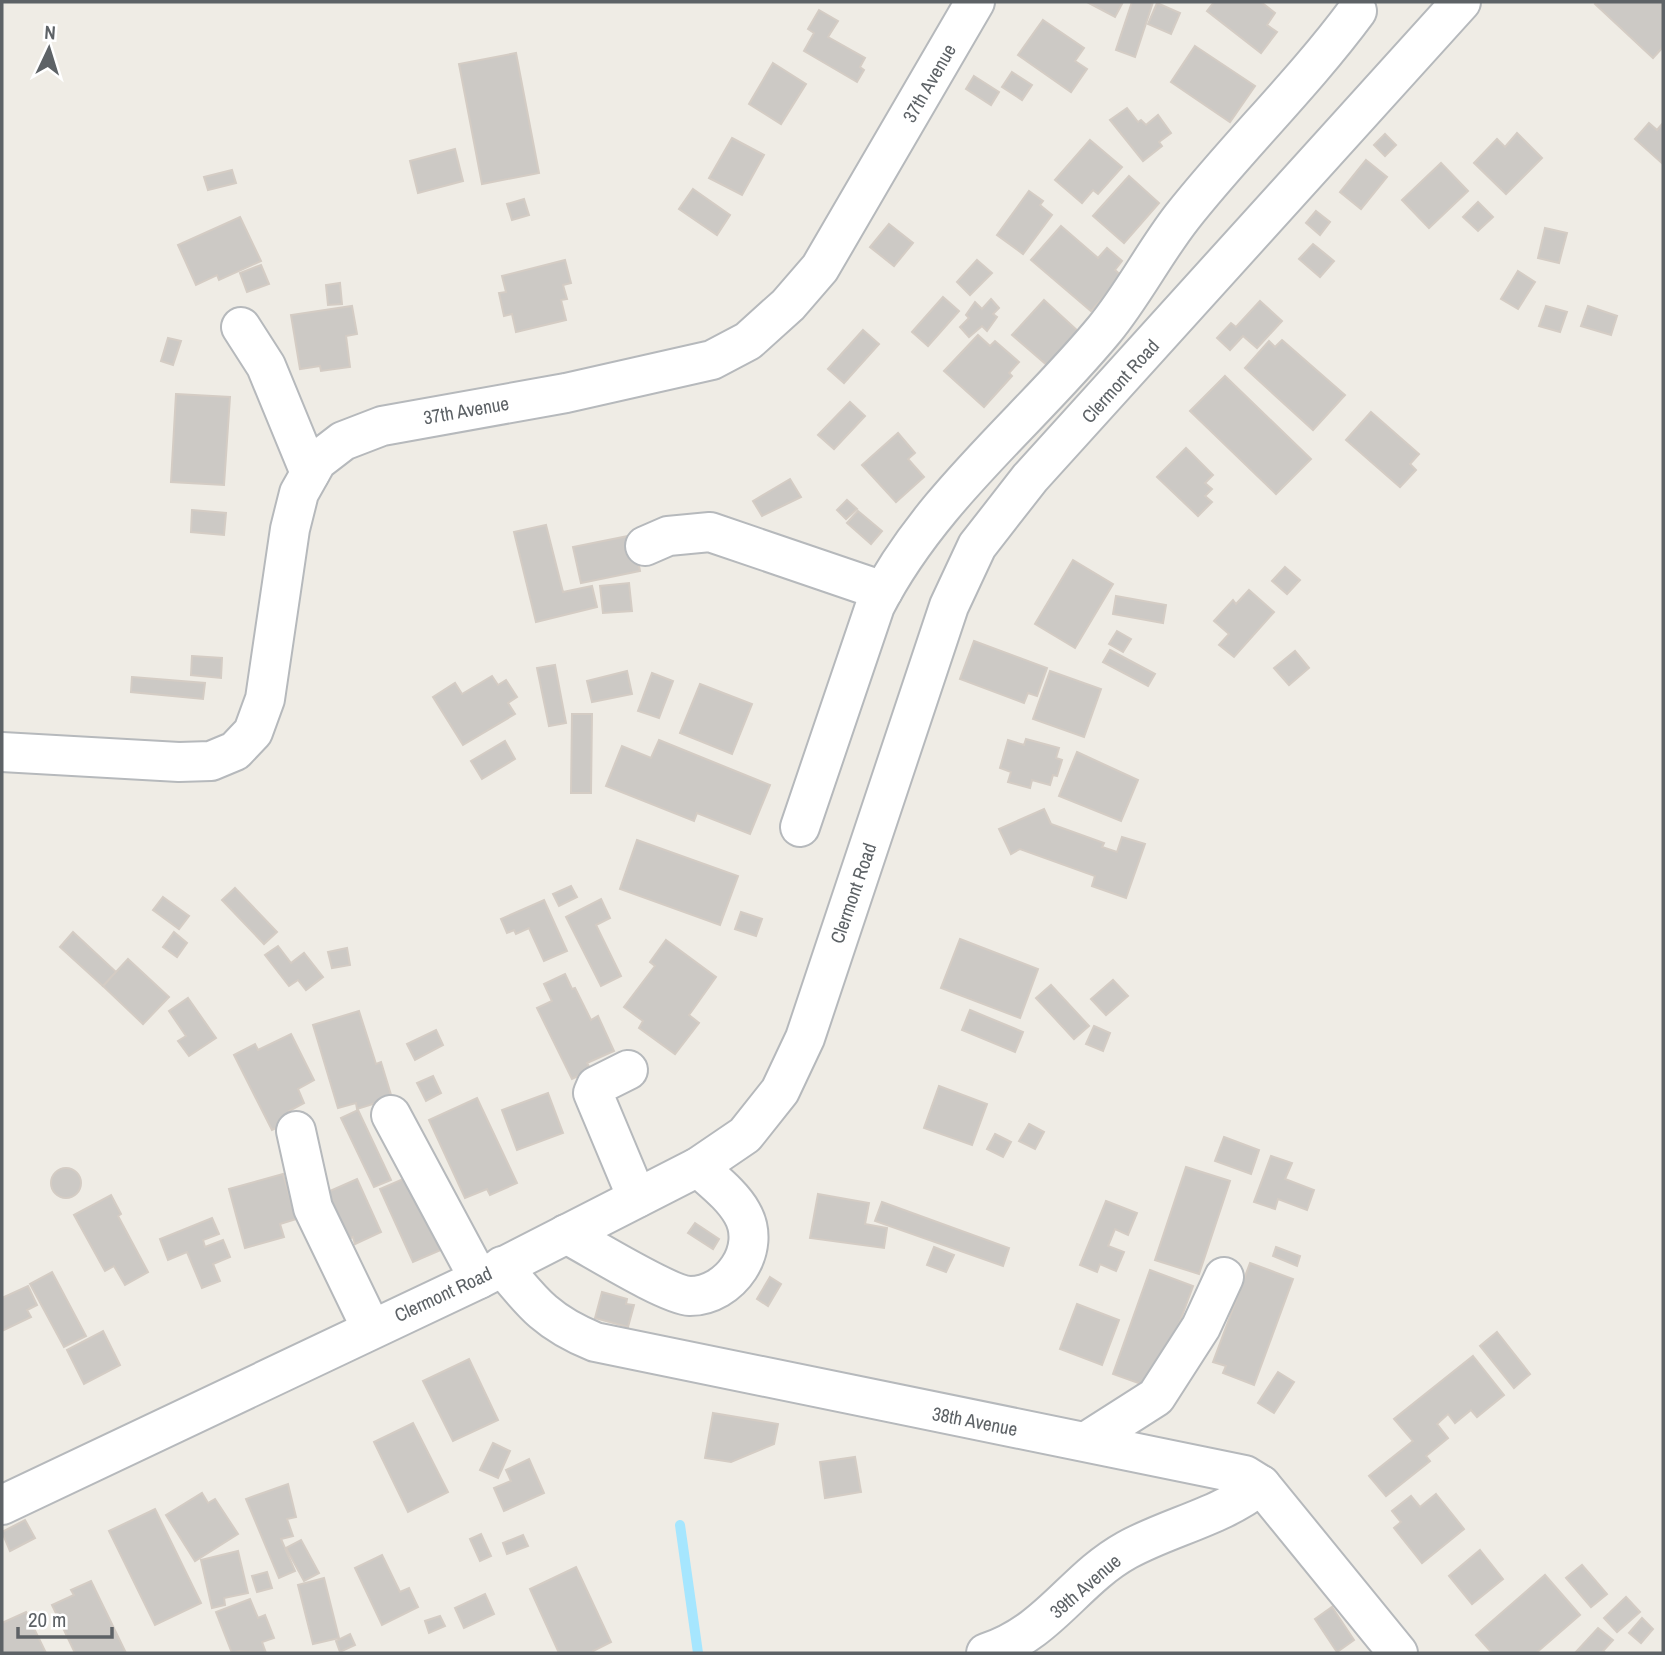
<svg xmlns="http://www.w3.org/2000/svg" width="1665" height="1655" font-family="'Archivo Narrow',sans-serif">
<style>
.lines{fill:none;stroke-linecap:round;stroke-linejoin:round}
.stream{stroke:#a6e6fe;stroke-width:10}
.building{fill:#ccc9c5;stroke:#d4ccc4;stroke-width:2}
.minor-casing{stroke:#b6b9bc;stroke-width:42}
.minor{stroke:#fff;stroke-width:38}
.labels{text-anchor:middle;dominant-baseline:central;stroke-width:5;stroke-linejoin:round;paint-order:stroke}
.street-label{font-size:19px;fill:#5d6266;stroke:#fff}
</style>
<rect width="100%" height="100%" fill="#efece5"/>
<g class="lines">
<path class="stream" d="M680,1525L698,1653"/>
</g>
<g class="building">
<path d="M1087,2H1123L1115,17Z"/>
<path d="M1132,2H1153L1135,57L1116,50Z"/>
<path d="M1214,2H1261L1275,13L1267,25L1277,32L1261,53L1207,11Z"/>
<path d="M1597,2H1662L1663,47L1653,58L1595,4Z"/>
<path d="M1157,3L1180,13L1171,34L1148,24Z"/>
<path d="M819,10L838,21L828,37L865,58L860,67L864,70L857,82L804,51L814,33L808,29Z"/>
<path d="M1043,20L1084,48L1075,61L1087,69L1071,92L1018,55Z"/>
<path d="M1195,46L1255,86L1230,122L1171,82Z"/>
<path d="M516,53L539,173L482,184L459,64Z"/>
<path d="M773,63L806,84L781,124L749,104Z"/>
<path d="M1012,72L1032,85L1022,100L1002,87Z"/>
<path d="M974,76L999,92L991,105L966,89Z"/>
<path d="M1127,108L1138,122L1141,120L1146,125L1158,115L1171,133L1159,142L1162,146L1143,161L1110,120Z"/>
<path d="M1649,123L1657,130L1663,123V164L1635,139Z"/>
<path d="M1517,133L1542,158L1506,194L1474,163L1497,139L1505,147Z"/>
<path d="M1385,134L1396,145L1385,156L1374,145Z"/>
<path d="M732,138L764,155L742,195L709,178Z"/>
<path d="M1090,140L1122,167L1098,194L1093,190L1082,203L1055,180Z"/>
<path d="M455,149L463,181L418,193L410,161Z"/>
<path d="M1366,160L1387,177L1361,209L1340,192Z"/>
<path d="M1441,163L1468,191L1429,228L1402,200Z"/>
<path d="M232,170L236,183L208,190L204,177Z"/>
<path d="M1129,176L1159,203L1124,243L1093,216Z"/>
<path d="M693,189L730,215L717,235L679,209Z"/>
<path d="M1029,191L1043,201L1040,205L1052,215L1023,254L997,235Z"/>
<path d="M524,199L529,215L512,220L507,204Z"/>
<path d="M1478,202L1493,217L1478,231L1463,217Z"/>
<path d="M1316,211L1330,222L1320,235L1306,223Z"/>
<path d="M240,217L261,261L219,280L217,275L196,285L178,245Z"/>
<path d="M889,224L913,243L894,266L870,247Z"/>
<path d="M1061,226L1098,258L1107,248L1122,261L1115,270L1122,276L1091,311L1031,260Z"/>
<path d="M1545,228L1567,233L1559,263L1538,258Z"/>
<path d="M1313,244L1334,261L1320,277L1299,259Z"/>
<path d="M565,260L571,283L563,285L567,299L561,300L566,320L516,332L512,314L504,316L499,293L506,292L502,276Z"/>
<path d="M977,260L992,273L970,295L957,282Z"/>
<path d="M261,265L269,284L247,292L240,273Z"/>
<path d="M1518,271L1535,282L1518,309L1501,299Z"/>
<path d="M340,283L342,304L328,305L326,285Z"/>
<path d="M943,297L959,311L928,346L912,332Z"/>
<path d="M991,299L999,308L993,314L997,317L987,331L982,326L969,337L960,327L969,318L966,315L975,302L982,309Z"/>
<path d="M1044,300L1079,332L1048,366L1012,335Z"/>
<path d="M1260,301L1282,321L1257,348L1243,336L1230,350L1217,338L1231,323L1236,327Z"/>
<path d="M352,306L357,334L346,336L350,367L321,371L320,366L300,369L291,315Z"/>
<path d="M1546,306L1567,312L1560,332L1539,326Z"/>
<path d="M1588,306L1617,316L1611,335L1581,326Z"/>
<path d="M863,330L879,344L844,383L828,369Z"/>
<path d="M978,335L990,346L995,341L1019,362L1009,373L1012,376L984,407L944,371Z"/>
<path d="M168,338L181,341L173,365L161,361Z"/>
<path d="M1282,340L1345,395L1313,430L1245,368L1269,341L1275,347Z"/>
<path d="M1225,376L1311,459L1276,494L1190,411Z"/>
<path d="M176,394L230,397L224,485L171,482Z"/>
<path d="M850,402L865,416L834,449L818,435Z"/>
<path d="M1371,412L1419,454L1410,464L1416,470L1400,487L1346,440Z"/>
<path d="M898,433L915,453L908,459L924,477L896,502L862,465Z"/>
<path d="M1186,448L1213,475L1205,483L1212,489L1205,496L1212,502L1198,516L1157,477Z"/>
<path d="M790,479L801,497L762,516L753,501Z"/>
<path d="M847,500L857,509L846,519L837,510Z"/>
<path d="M192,510L226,513L224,535L191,532Z"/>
<path d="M858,511L882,531L871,544L847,523Z"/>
<path d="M546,525L563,592L592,586L597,607L536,622L514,532Z"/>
<path d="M633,535L640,571L581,583L573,547Z"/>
<path d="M1073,560L1113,584L1075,648L1035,624Z"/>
<path d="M1285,567L1300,580L1287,594L1272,581Z"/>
<path d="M629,583L632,611L603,613L600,586Z"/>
<path d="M1249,590L1274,612L1234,657L1219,645L1229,634L1214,621L1233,600L1236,604Z"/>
<path d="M1116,596L1166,605L1163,623L1113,614Z"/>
<path d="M1117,631L1131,639L1123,652L1109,644Z"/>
<path d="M974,641L1047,668L1037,696L1028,693L1024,703L960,679Z"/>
<path d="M1110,650L1155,674L1148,686L1103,662Z"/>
<path d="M1295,651L1309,668L1289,685L1274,668Z"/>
<path d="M192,656L222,658L221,678L191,675Z"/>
<path d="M555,665L566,723L549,726L537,668Z"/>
<path d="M627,671L632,694L592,702L587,681Z"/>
<path d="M1050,671L1101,689L1084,737L1033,719Z"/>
<path d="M652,673L673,681L659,718L638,711Z"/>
<path d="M492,676L498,685L506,680L517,697L508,703L515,714L463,745L433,697L455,683L462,694Z"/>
<path d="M132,677L205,683L203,699L131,692Z"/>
<path d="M700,684L752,704L732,754L680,733Z"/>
<path d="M572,714H592L591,793H571Z"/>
<path d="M1026,739L1059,748L1056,758L1062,760L1057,776L1053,775L1050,785L1032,780L1030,788L1008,782L1011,772L1000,768L1008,740L1024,745Z"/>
<path d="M659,740L770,785L750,834L697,813L694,821L606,786L622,746L651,758Z"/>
<path d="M505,741L515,759L482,779L471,761Z"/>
<path d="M1077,752L1138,780L1121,821L1059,796Z"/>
<path d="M1044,809L1051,824L1104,843L1102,847L1117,852L1122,837L1145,844L1126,898L1092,886L1095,876L1020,849L1011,854L999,829Z"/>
<path d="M637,840L738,876L720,925L620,889Z"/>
<path d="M571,886L577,897L559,906L553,894Z"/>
<path d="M235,888L277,932L264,944L222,900Z"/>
<path d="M163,897L189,916L179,929L153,910Z"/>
<path d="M601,899L610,918L596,925L621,976L601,986L566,917Z"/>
<path d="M544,900L567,951L544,961L529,928L516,934L514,930L507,933L501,919Z"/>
<path d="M741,912L762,919L756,936L735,929Z"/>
<path d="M73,932L116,972L103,986L60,947Z"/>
<path d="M174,932L187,943L177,957L163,947Z"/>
<path d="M960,939L1038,969L1020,1018L941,988Z"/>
<path d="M666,940L716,977L689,1015L699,1023L675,1054L639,1028L643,1021L624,1007L655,966L650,962Z"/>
<path d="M278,946L291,963L304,953L323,977L306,990L298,980L289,986L265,955Z"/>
<path d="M347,948L350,965L332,968L328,952Z"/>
<path d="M128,959L169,997L143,1024L103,986Z"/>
<path d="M565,974L572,989L575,988L591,1020L598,1016L614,1051L587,1063L591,1070L572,1079L537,1008L552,1001L544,984Z"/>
<path d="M1113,980L1128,996L1106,1015L1091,999Z"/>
<path d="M1051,985L1089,1026L1074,1039L1036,998Z"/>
<path d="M188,998L216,1038L189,1056L178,1041L186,1036L169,1011Z"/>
<path d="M970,1010L1023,1032L1015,1052L962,1030Z"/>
<path d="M359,1011L376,1064L381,1062L392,1098L357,1109L356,1103L338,1108L313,1025Z"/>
<path d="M1094,1026L1110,1033L1103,1051L1086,1044Z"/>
<path d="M436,1030L443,1045L415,1060L407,1044Z"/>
<path d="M291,1034L314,1080L298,1089L304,1103L289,1111L294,1120L272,1130L234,1055L255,1044L258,1050Z"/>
<path d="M433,1076L441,1093L426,1101L417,1083Z"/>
<path d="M939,1086L987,1104L972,1145L924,1128Z"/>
<path d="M548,1093L563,1133L517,1150L502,1110Z"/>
<path d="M477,1098L517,1183L490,1195L487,1189L465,1198L429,1120Z"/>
<path d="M358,1110L391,1180L374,1187L341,1118Z"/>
<path d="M1029,1124L1044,1132L1035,1149L1019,1141Z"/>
<path d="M995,1134L1011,1142L1003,1157L987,1149Z"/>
<path d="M1224,1137L1259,1150L1251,1174L1215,1161Z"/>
<path d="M1271,1156L1292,1163L1285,1179L1314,1190L1307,1210L1278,1199L1275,1209L1254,1202Z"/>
<path d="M1186,1167L1230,1181L1199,1274L1155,1260Z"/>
<circle cx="66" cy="1183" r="15"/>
<path d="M417,1173L450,1246L413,1262L380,1189Z"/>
<path d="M283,1174L296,1219L280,1224L284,1237L245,1248L229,1189Z"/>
<path d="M357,1179L381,1232L355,1244L353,1237L335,1245L314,1198Z"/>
<path d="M818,1194L869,1203L865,1224L887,1228L884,1248L810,1238Z"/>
<path d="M111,1195L121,1214L118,1216L148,1272L125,1285L114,1266L105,1271L74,1215Z"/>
<path d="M1106,1201L1137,1213L1128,1235L1115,1229L1108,1246L1124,1252L1116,1271L1100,1264L1097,1272L1080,1265Z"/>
<path d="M882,1202L1009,1248L1003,1266L875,1221Z"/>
<path d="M212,1218L219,1234L203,1240L205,1247L223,1240L230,1257L213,1264L220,1281L202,1288L187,1252L168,1260L160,1239Z"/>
<path d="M695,1223L719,1239L713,1249L688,1233Z"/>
<path d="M934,1247L954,1255L946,1272L927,1265Z"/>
<path d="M1276,1247L1300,1256L1297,1266L1273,1256Z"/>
<path d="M1250,1263L1293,1279L1254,1385L1223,1373L1226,1366L1213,1362Z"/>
<path d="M1150,1270L1193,1286L1155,1389L1113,1374Z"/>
<path d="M52,1272L86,1336L64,1347L30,1284Z"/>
<path d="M770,1277L781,1284L768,1306L757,1299Z"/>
<path d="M28,1286L37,1305L27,1310L31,1317L2,1331V1298Z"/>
<path d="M602,1292L627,1299L626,1304L634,1305L628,1327L595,1318Z"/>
<path d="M1077,1304L1119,1320L1102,1365L1060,1349Z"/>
<path d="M103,1331L120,1365L84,1384L67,1350Z"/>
<path d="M1497,1332L1530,1374L1514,1388L1480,1346Z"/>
<path d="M1473,1356L1504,1395L1477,1417L1471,1410L1455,1423L1448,1414L1437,1424L1448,1438L1426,1456L1430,1461L1386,1496L1369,1476L1413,1441L1394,1419Z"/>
<path d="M469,1359L498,1420L453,1441L423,1381Z"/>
<path d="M1278,1372L1294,1382L1274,1413L1258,1403Z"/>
<path d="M713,1413L778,1424L774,1444L731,1462L705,1458Z"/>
<path d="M413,1423L448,1492L408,1512L374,1442Z"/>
<path d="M493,1443L510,1451L498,1478L480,1470Z"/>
<path d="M855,1457L861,1492L825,1498L820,1462Z"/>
<path d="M529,1459L544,1493L504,1511L494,1488L511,1481L506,1470Z"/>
<path d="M288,1484L296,1517L287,1519L293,1536L281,1539L295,1571L279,1578L246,1499Z"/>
<path d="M202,1493L208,1503L215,1499L238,1534L195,1561L166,1515Z"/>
<path d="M1436,1494L1464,1529L1422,1563L1394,1528L1401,1522L1392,1511L1411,1496L1420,1507Z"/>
<path d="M155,1509L201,1603L155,1625L109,1531Z"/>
<path d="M25,1520L35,1538L10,1551L2,1532Z"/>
<path d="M481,1534L491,1556L480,1561L470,1539Z"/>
<path d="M523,1535L528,1546L507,1554L503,1543Z"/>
<path d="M301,1540L319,1573L304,1581L286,1548Z"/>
<path d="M1480,1550L1503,1579L1472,1604L1449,1576Z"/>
<path d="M238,1551L248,1593L224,1598L225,1605L212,1608L201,1560Z"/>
<path d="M382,1555L400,1592L409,1588L418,1607L382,1625L355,1568Z"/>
<path d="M1582,1565L1607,1594L1591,1607L1566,1578Z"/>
<path d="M576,1567L611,1642L593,1651L594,1653H559L530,1589Z"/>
<path d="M267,1572L272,1588L257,1592L252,1576Z"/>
<path d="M1545,1575L1580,1615L1536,1653H1492L1476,1635Z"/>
<path d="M324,1578L339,1638L313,1644L298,1585Z"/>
<path d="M91,1581L126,1653H75L52,1605L74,1595L71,1590Z"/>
<path d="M485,1594L494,1614L464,1628L455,1608Z"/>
<path d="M1626,1597L1640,1612L1617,1632L1604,1618Z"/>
<path d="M250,1599L258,1618L265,1615L274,1638L262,1642L266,1653L239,1651L232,1653L216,1612Z"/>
<path d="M1332,1607L1354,1640L1337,1652L1315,1619Z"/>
<path d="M26,1612L46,1653H2V1623Z"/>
<path d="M440,1616L445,1626L429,1633L425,1621Z"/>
<path d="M1642,1618L1653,1629L1641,1643L1629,1633Z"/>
<path d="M1598,1628L1613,1640L1603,1651L1606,1653H1575Z"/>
<path d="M350,1634L355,1645L340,1652L336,1641Z"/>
</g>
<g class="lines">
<defs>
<g id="minor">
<path d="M241,327L266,366L310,473"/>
<path d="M645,546L668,536L710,532L883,591"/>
<path d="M2,752L179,762L211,761L235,751L253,732L265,699L290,529L299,493L317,461L343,441L382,426L566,393L712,360L748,341L788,305L820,268L975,2"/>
<path d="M800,827L875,606C930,498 1027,423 1104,330C1133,295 1154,253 1182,217C1238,146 1303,84 1357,11"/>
<path d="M628,1070L596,1086L593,1093L637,1198"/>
<path d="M391,1115L479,1279"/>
<path d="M296,1131L313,1208L371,1328"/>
<path d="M566,1234C591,1247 667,1295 690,1296C730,1296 763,1249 742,1213C732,1195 713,1181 698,1167"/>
<path d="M502,1266C533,1304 548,1323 595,1342L1245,1475L1261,1485L1398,1653"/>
<path d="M1087,1441L1156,1397L1201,1327L1224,1277"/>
<path d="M2,1505L479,1279L698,1167L745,1135L780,1091L805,1038L949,606L977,546L1030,478L1461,2"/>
<path d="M986,1653C1050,1632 1073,1580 1127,1550C1171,1526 1221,1517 1261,1485"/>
</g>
</defs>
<use href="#minor" class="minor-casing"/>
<use href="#minor" class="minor"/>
</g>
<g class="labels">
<g class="street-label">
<text transform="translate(929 83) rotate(-60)">37th Avenue</text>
<text transform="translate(1120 381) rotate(-48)">Clermont Road</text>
<text transform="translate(466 410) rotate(-10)">37th Avenue</text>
<text transform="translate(853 893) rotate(-71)">Clermont Road</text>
<text transform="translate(443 1294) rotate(-25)">Clermont Road</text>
<text transform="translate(975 1421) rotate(11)">38th Avenue</text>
<text transform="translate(1085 1586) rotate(-41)">39th Avenue</text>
</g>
</g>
<rect width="1665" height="1655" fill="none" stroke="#5d6266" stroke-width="7"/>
<g transform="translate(49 49) rotate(4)" stroke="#ffffff" stroke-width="5" paint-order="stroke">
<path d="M0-5L12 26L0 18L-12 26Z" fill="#5d6266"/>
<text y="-10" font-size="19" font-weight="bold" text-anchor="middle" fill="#5d6266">N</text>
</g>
<path d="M18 1627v10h94v-10" fill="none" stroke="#5d6266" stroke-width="3.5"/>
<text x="28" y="1627" font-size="21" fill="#5d6266" stroke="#ffffff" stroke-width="5" paint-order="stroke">20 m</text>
</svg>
